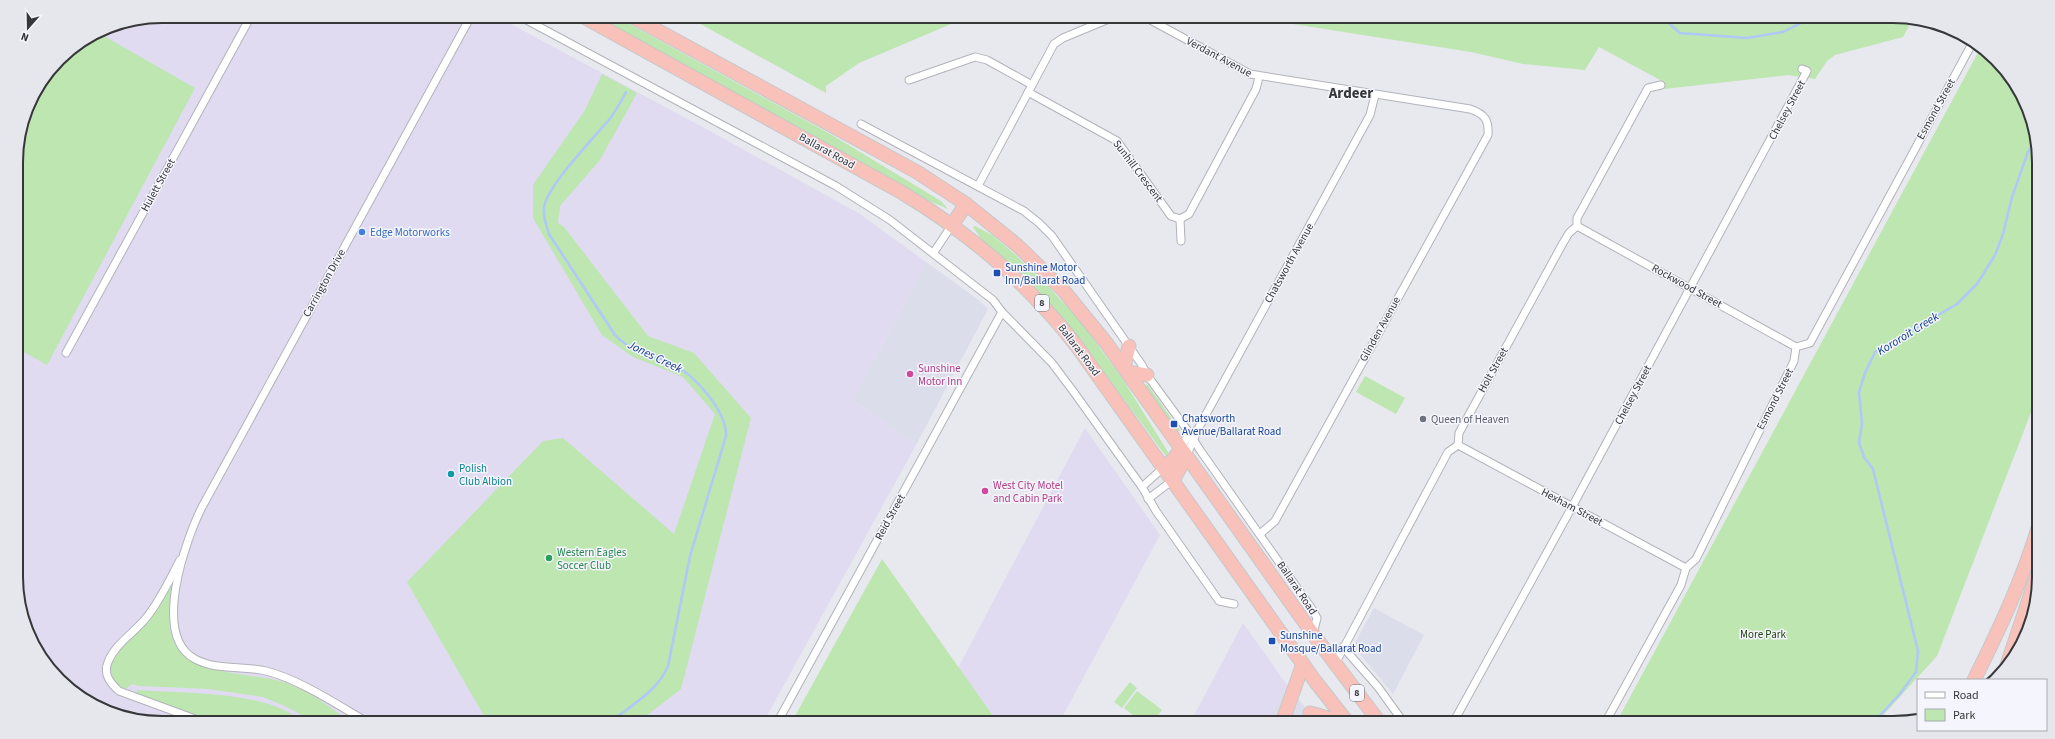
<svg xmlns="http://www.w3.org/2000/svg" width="2055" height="739" font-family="'Source Sans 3',sans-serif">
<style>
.built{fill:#dcddeb}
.industrial{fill:#e0dbf1}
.green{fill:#bde6b1}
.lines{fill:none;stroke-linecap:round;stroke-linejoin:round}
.stream{stroke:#aec9f7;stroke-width:2.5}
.street-casing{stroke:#b2b3ba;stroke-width:9}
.highway-casing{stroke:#c7c7c8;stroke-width:15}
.street{stroke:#fff;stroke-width:7}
.highway{stroke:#f8c2bb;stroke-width:13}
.shop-dot{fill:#3f7fe0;stroke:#f5f5fd;stroke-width:1.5}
.transit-dot{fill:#1a4fb4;stroke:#f5f5fd;stroke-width:1.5}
.hotel-dot{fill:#d1479c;stroke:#f5f5fd;stroke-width:1.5}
.worship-dot{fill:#6b7280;stroke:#f5f5fd;stroke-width:1.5}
.culture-dot{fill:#0f9aa8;stroke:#f5f5fd;stroke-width:1.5}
.leisure-dot{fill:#2e9e5b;stroke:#f5f5fd;stroke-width:1.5}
.labels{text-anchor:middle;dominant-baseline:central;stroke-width:3;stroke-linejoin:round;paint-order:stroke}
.shield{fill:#f5f5fd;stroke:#6f7074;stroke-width:1}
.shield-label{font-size:10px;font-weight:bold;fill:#363739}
.street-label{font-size:11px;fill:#363739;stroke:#f5f5fd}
.shop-label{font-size:11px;fill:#366cbe;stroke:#f5f5fd;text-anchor:start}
.transit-label{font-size:11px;fill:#164399;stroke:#f5f5fd;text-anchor:start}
.hotel-label{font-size:11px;fill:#b23c85;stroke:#f5f5fd;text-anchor:start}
.worship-label{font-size:11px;fill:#5b616d;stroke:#f5f5fd;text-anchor:start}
.culture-label{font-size:11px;fill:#0d838f;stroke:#f5f5fd;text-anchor:start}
.leisure-label{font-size:11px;fill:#27864d;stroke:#f5f5fd;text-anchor:start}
.park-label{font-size:11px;fill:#1e4411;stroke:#f5f5fd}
.water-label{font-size:12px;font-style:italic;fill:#09398e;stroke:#f5f5fd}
.district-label{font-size:15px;font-weight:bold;fill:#363739;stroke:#f5f5fd}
.rim{fill:none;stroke:#363739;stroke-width:2}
</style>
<rect width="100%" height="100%" fill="#e8e8ef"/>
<g class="built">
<path d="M926,262L976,298L988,309L916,445L853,400Z"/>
<path d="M1374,608L1424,635L1393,694L1356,649L1355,643Z"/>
<path d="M1287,685L1318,723H1267Z"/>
</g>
<g class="industrial">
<path d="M162,16H496L699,125L860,214L926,262L853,400L916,445L763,723H163L93,700L52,674L31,642L19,606L16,152L31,97L65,52L106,27Z"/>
<path d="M1085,428L1160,535L1059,723H998L958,668Z"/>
<path d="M1243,623L1287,685L1267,723H1190Z"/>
</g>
<g class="green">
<path d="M594,16H615L832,135L941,201L948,209L927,200L877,171Z"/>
<path d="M686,16H970L859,63L826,86V93Z"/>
<path d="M1257,16H1893L1913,19L1903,37L1835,55L1827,61L1815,79L1788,75L1664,89L1662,81L1599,47L1585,70L1523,64L1471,52L1280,22L1267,21Z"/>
<path d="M97,32L195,88L47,365L17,348L16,152L31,97L65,52Z"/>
<path d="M1981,47L2003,66L2024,97L2038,142V394L1937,656L1876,723H1616Z"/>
<path d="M602,74L637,93L600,160L560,206L558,223L564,227L648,336L694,353L751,418L681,689L637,723H488L407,582L543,441L563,438L674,534L715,414L683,377L633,357L602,335L533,218V185L585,110Z"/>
<path d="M975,226L992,235L1010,250L1048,286L1080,321L1122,378L1168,452L1169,456L1168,459L1069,325L1023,274L1021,275L983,242L973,227Z"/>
<path d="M1365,376L1405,398L1396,414L1356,392Z"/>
<path d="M1147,384C1158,398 1169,416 1180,430L1178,432L1145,386Z"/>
<path d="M882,559L998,723H807L795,716Z"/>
<path d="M172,581C172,598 168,614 170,630C179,678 251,671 286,683C311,691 332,710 354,723H316L287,707L263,697L208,689L139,686L132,684L123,691L109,682L108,662L146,618Z"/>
<path d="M1130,682L1137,688L1122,708L1114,702Z"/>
<path d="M137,690C179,693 244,692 282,709C291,713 299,718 306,723H205L135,697Z"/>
<path d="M1137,691L1162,710L1152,723H1143L1124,708Z"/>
</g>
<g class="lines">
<g class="stream">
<path d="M703,16C716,22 732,18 747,16"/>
<path d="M1647,16L1664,19L1680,33L1747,38L1783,32L1815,16"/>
<path d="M666,17L667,16"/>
<path d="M609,723C630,706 658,691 668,666L690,556L726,436C727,411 694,375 673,364C652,353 632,353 615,335L549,234C546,225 543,217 544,207C548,184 596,136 612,116C617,108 622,100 626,92"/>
<path d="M1873,723L1899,695L1916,672L1918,651L1873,469L1864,457L1859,443L1862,423L1859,392L1865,373L1875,352L1957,304L1977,284L1995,255L2003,234L2012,197L2028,152L2036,137"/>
</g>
<defs>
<g id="street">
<path d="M519,16L836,186L890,220L993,300L1002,312L1052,363L1073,391L1142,487L1156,511L1219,601L1234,604"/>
<path d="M1143,16L1250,74L1470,109C1485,114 1489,120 1488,135L1275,521L1260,534"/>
<path d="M909,80L975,57L987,60L1032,85"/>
<path d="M1028,92L1117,141L1171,216L1180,219L1189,214L1256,89L1259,77"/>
<path d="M861,124L1024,211L1039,223L1052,236L1142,365L1147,375L1188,431L1200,450L1312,609L1317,618L1313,634"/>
<path d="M978,186L1054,44L1063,38L1116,16"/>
<path d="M1180,219L1181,241"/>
<path d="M1577,226L1796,347"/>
<path d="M934,252L952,225"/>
<path d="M66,353L251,16"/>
<path d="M1458,445L1686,568"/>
<path d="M1181,449L1187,437L1195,431"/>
<path d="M1186,457L1198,429L1370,115L1375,95"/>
<path d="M1142,487L1164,467"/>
<path d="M1148,499L1173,480"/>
<path d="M180,560C170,579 160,601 146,618C134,633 115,644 108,662C103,674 110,683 119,691L206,723"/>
<path d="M1343,647L1378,687L1404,723"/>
<path d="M1335,664L1448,452L1458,445L1459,433L1563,243L1569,233L1577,226V218L1581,211L1648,88L1661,85"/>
<path d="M369,723C339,706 299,679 266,671C242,665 217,671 195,659C151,636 186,539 202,507L471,16"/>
<path d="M777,723L1002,312"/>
<path d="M1453,723L1572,507L1807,71L1802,69"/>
<path d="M1605,723L1681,585L1686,568L1696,559L1794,361L1796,347L1810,343L1974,40"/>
</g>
<g id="highway">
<path d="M582,16L901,192C971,234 1026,282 1076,345L1315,681L1348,723"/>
<path d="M631,16L917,172L966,204L1018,246L1064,291L1107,344L1313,634L1380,723"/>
<path d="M952,225L966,204"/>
<path d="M1124,367L1129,346"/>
<path d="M1127,372L1147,375"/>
<path d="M1164,467L1173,460L1181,449"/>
<path d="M1173,480L1186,457"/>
<path d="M2006,668L2039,569"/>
<path d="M1974,680C1999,630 2023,579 2039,525"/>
<path d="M1310,713L1328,718L1335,723"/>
<path d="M1282,723L1303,664"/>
</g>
</defs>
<use href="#street" class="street-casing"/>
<use href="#highway" class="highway-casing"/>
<use href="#street" class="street"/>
<use href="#highway" class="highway"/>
</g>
<circle class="shop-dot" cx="362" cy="232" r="4"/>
<g class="transit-dot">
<rect x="993" y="269" width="8" height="8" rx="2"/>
<rect x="1170" y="420" width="8" height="8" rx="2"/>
<rect x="1268" y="637" width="8" height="8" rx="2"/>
</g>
<g class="hotel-dot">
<circle cx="910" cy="374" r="4"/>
<circle cx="985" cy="491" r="4"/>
</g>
<circle class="worship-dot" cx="1423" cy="419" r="4"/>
<circle class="culture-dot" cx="451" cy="474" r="4"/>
<circle class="leisure-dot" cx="549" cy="558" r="4"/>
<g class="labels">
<g class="shield">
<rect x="1035" y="295" width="14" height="16" rx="3"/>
<rect x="1350" y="685" width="14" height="16" rx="3"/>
</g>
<g class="shield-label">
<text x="1042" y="303">8</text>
<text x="1357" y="693">8</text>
</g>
<g class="street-label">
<text transform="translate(1219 57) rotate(28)">Verdant Avenue</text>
<text transform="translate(1936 109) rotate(-61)">Esmond Street</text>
<text transform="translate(1787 110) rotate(-62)">Chelsey Street</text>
<text transform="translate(827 151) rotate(29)">Ballarat Road</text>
<text transform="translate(1138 171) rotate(53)">Sunhill Crescent</text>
<text transform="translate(158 185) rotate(-61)">Hulett Street</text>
<text transform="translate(1289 263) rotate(-61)">Chatsworth Avenue</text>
<text transform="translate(324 283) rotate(-61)">Carrington Drive</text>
<text transform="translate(1687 286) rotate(29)">Rockwood Street</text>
<text transform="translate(1380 329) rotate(-61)">Glinden Avenue</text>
<text transform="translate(1079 350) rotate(53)">Ballarat Road</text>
<text transform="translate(1493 370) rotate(-61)">Holt Street</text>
<text transform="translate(1633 395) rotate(-62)">Chelsey Street</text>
<text transform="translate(1775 399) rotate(-63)">Esmond Street</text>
<text transform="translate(1572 507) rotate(28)">Hexham Street</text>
<text transform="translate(890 517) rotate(-61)">Reid Street</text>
<text transform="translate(1297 588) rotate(56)">Ballarat Road</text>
</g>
<g class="shop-label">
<text x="370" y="232">Edge Motorworks</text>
</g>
<g class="transit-label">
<text x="1005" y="267">Sunshine Motor<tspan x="1005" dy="13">Inn/Ballarat Road</tspan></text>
<text x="1182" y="418">Chatsworth<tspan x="1182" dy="13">Avenue/Ballarat Road</tspan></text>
<text x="1280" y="635">Sunshine<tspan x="1280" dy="13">Mosque/Ballarat Road</tspan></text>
</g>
<g class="hotel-label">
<text x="918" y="368">Sunshine<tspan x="918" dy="13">Motor Inn</tspan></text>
<text x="993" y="485">West City Motel<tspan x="993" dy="13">and Cabin Park</tspan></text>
</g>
<g class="worship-label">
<text x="1431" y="419">Queen of Heaven</text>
</g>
<g class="culture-label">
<text x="459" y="468">Polish<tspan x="459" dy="13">Club Albion</tspan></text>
</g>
<g class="leisure-label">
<text x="557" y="552">Western Eagles<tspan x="557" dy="13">Soccer Club</tspan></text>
</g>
<g class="park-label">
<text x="1763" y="634">More Park</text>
</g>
<g class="water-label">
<text transform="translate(1908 334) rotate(-32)">Kororoit Creek</text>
<text transform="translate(655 357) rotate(26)">Jones Creek</text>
</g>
<g class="district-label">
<text x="1351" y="93">Ardeer</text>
</g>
</g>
<path d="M0 0H2055V739H0ZM162 23H1893A139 139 0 0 1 2032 162V577A139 139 0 0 1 1893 716H162A139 139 0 0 1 23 577V162A139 139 0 0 1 162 23Z" fill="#e6e6ed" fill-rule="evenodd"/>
<path class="rim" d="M162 23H1893A139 139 0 0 1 2032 162V577A139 139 0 0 1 1893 716H162A139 139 0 0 1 23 577V162A139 139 0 0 1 162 23Z"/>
<rect x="1917" y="679" width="130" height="52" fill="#f5f5fd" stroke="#a9a9af"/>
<rect x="1925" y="692" width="20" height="6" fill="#ffffff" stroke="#a9a9af"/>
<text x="1953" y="699" font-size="12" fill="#363739">Road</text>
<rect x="1925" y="709" width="20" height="12" fill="#bde6b1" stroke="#a9a9af"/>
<text x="1953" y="719" font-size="12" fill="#363739">Park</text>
<g transform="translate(28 28) rotate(200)" stroke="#f5f5fd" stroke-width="3" paint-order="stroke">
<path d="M0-3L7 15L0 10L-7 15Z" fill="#363739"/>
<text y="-6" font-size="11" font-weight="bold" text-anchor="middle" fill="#363739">N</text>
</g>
</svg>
